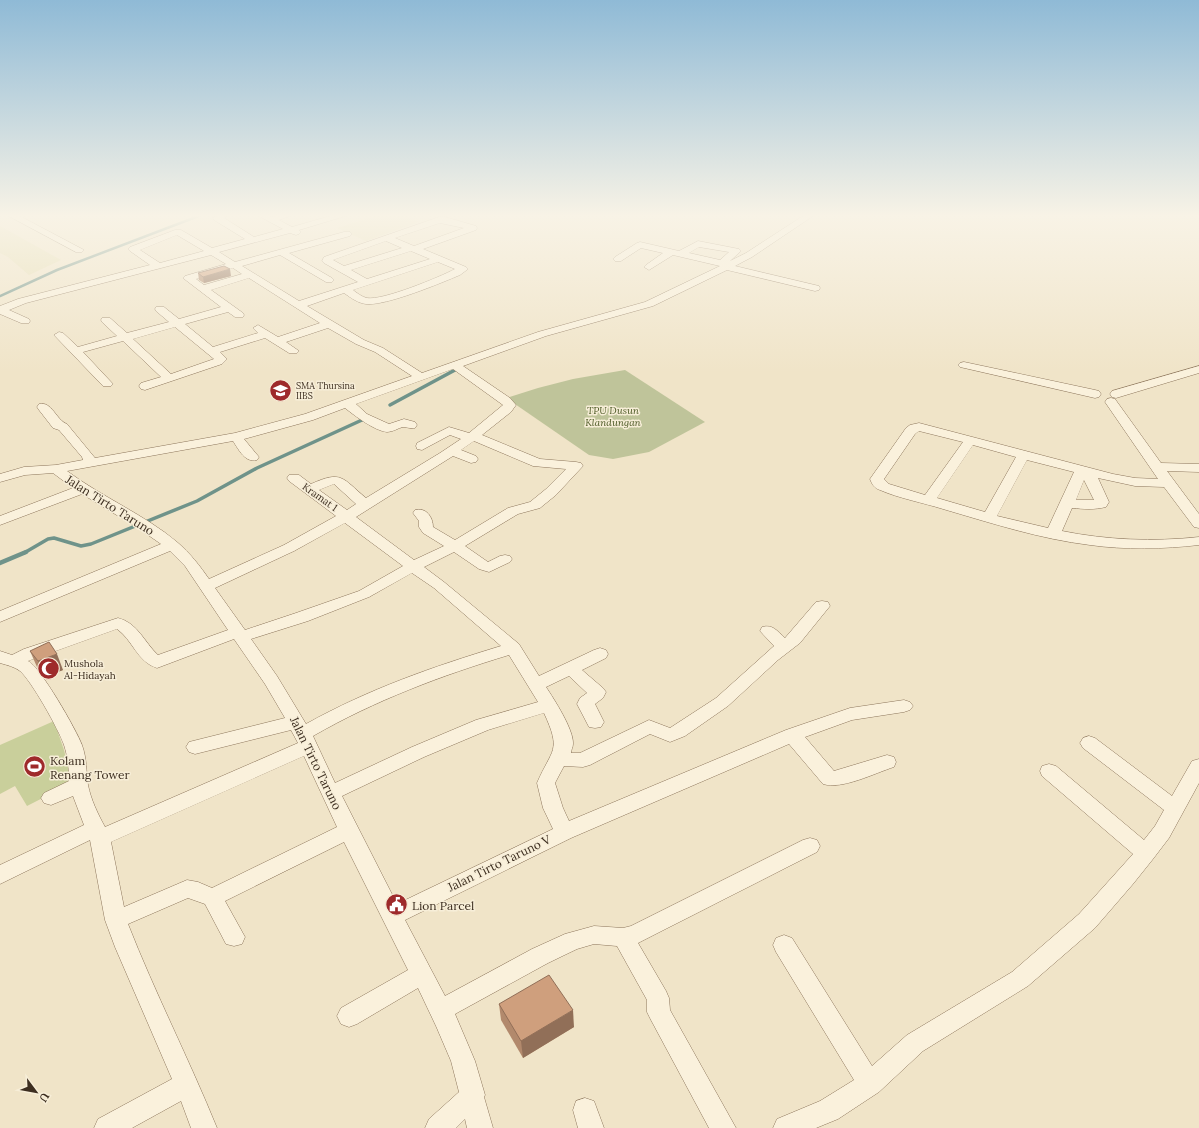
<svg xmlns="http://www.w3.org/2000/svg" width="1199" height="1128" font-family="Lora,serif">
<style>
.farmland{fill:#e6deb5}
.green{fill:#c9cf9b}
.cemetery{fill:#bfc49a}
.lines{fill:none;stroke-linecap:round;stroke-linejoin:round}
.stream-far2{stroke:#6f938a;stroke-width:2.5}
.stream-far1{stroke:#6f938a;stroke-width:3.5}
.stream{stroke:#6f938a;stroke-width:4.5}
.minor-casing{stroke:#8d765c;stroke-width:1}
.minor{fill:#faf1dc;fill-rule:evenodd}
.wall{fill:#b2896c}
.shaded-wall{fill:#916f58}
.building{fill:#cf9f7d;stroke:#916f58}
.labels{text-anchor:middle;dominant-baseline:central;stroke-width:3;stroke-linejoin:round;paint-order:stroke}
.far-poi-label{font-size:9px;fill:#3d2e20;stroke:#f7eed8;text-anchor:start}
.park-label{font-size:10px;font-style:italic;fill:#4d5a26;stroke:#f7eed8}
.street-label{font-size:10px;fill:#3d2e20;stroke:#f7eed8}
.poi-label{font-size:10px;fill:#3d2e20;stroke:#f7eed8;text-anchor:start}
.near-street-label{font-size:12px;fill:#3d2e20;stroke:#f7eed8}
.near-poi-label{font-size:12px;fill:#3d2e20;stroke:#f7eed8;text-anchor:start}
</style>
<rect width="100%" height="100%" fill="#f0e4c8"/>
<g class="farmland">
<path d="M382,214H398L419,222L366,241L337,228Z"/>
<path d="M0,226L61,260L29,275L8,257L0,253Z"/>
</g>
<path class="green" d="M54,721L64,750L72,783L27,806L15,786L0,794V745Z"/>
<path class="cemetery" d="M625,370L705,422L649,452L613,459L589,455L506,398L538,388L573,379Z"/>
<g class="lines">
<path class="stream-far2" d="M0,296L57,270L204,214"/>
<g class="stream-far1">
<path d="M390,405L455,370"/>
<path d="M24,553L48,539L54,538L81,546L91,544L197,501L257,468L362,420"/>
</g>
<path class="stream" d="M0,563L26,552"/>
<defs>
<g id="minor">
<path d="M5,214H16L84,250L82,252H76Z"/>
<path d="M218,214H231L224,218L254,237L283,229L255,214H267L272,217L281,214H295L279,220L292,227L337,214H352L299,230L301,232L299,234L296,235L290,233L219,252L235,262L344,232H350L352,234L350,236L289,253L332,278L334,280L332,282H326L280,255L242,266L299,301L358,282L324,263L322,261L324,257L439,217H445L476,226L477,228L476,230L423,249L466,267L468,269L460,275C441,283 386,306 366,304C358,303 351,298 344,293L307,306L364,340L383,348L422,373L538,332L645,302L720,266L673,255L649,270L644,267L646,265L663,253L641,248L621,261H615L613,259L615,257L637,243L640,242L679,251L698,241L739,249L741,251L730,261L746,253L806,214H816L752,257L735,266L819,286L820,288L819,290L815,291L727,270L653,306L546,336L463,366L510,398L516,405L511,412L482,435L540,459L576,462L581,463L583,466L556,495L540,508L518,514L465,546L488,562L500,556L505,555L510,556L512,559L510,562L489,572L479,569L454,552L424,567L444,582L519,644L539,676L594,650L600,648L606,650L608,654L606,658L582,670L603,688L606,692L603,698L595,704L604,722L601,727L595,728L589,727L577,704L580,698L587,693L569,676L546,687C554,699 574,730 573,744C573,747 571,750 571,753H580L649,720L670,728L673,726L716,698L774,646L760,631L762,627C773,624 777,631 785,638L816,602L822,601L828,602L830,606L800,643L778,660L728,706L685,736L670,742L650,734L590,765L583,767L564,766L555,783L563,808L569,821L786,730L850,708L904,700L910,702L913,706L910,710L904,712L852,720L805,737L834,771L887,755L894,757L896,762L894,767C875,773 842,790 823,784L789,744L571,838L405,920L445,996L532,949L565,934L594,926L623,928L631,926L803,840L810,838L817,840L820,846L817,852L638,943L666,991L669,998L670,1010L736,1128H709L651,1020L647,1012V1000L617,946L594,944L577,949L548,963L455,1014L475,1061L485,1095L484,1097L493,1128H467L465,1119L456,1128H425L429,1119L459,1092L451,1061L436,1026L418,988L357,1024L349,1027L341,1024L337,1016L341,1008L408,970L344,842L225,901L245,937L242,944L234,946L226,944L205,904L188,898L128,924C155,993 189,1059 217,1128H191L181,1101L132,1128H94L98,1119L172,1079L115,947L105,920L90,840L0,884V865L84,825L73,796L51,805L44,803L41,798L44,793L69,781C69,769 68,757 64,745C59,730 31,680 20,671C15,667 7,665 0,663V651L12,655L24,649L118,618C138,623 144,642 158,655L228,630L185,566L170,551L0,622V611L161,544L138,528L82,494L0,525V516L73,488L53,473L25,475L0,482V474L24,467L56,465L83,460L82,457L59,430L53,428L39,410L37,407L39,404C52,401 56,420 67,424L95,458L235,433L305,414L412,376L375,352L356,344L328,328L286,342L299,351L297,353H289L265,338L220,352L227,359L222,364L145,390L141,389L139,386L141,383L161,377L123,341L83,352L113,384L111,386H103L54,335L59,332L63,333L78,347L117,336L102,322L101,320L102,318H110L127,333L169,322L156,311L155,309L156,307H164L179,319L221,307L183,278L185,276L226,264L211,255L26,303L9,310L29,319L30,321L29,323H21L0,314V306L18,299L150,265L130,251L128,249L130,247L175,230H181L212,248L245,239L214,220L213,218ZM440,223L464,228L414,246L395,238ZM177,235L204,251L160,263L140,250ZM386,241L402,248L344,266L333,260ZM699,247L729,252L720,260L689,253ZM411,251L430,259L367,279L351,270ZM438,262L455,269C440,277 382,301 367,298C362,297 357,293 353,290ZM233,268L242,274L204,285L196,279ZM249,278L320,323L278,337L258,325L253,328L258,333L213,347L185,324L228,312L235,317H243L244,315L243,313L211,290ZM175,327L214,359L171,374L133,339ZM453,369L503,405L469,433L449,427L417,443L416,446L417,449L422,450L450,435L461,439L440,453L366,498C342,478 342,470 311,484L299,475H289L287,478L289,481L336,516L284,545L209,579C200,566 190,553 177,542C145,515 102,497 67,471L233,441C239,450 245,463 257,460L259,457L244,439L313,420L345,408C355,416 375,431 387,432C393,432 398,428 403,427C407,427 411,429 415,428L417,425L415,422L404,419L389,424L367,414L356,404ZM474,441L533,466L566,469L546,489L530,502L508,508L455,540L433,527C433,517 426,507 415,510L413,513L419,521V527L423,533L444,546L414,560L356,517L453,456L471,463L476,462L478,459L476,456L461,450ZM334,484L356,504L347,510L319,490ZM345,523L403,566L359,591L296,613L245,630L215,588L294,551ZM412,573L434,588L501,646C432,667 369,689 306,724L277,676L251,639L308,621L369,597ZM117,629C133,640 137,662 157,668L234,639L265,684L285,718L189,742L186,747L189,752L195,754L291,730L298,743L105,827C98,814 91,800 88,785C86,771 87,759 82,745C77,731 40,666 28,661ZM509,655L538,702L476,720L412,747L335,783L313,736C376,700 440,676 509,655ZM544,713C562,752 552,748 537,783L543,808L553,829L397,904L342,796L424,757L488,730ZM304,756L337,827L212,888L198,882L187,880L124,907L111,842Z"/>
<path d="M964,362L1095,390L1099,391L1101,394L1099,397L1095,398L960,367L958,365L960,363Z"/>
<path d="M1199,366V373L1116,398L1112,397L1110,394L1112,391Z"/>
<path d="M1111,398L1115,399L1161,463L1199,464V472L1167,471L1199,514V528L1194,527L1164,487L1135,486L1098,478L1109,502L1106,507C1094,510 1084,509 1072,508L1062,531C1106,540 1154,542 1199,537V545C1165,549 1124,550 1090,545C1040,539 991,523 943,509C924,503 898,498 880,490C874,488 872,484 870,479L906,428L910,425L919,423L1113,474L1135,478L1158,479L1105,402L1107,399ZM919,431L963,442L925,495L889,484L884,479L915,434ZM973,445L1016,457L985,512L937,498ZM1027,460L1074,472L1048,528L997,516ZM1084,480L1094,500H1076Z"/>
<path d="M1089,736L1095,738L1172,796L1192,761L1199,759V783L1169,838L1153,859L1133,884L1095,928L1028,986L923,1051L879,1092L838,1119L816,1128H773L777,1119L820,1101L854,1080L776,952L773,945L776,938L784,935L792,938L872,1066L907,1035L1012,972L1079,914L1133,854L1042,776L1040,771L1042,766L1049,764L1056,766L1144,840L1155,826L1164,810L1083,748L1080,743L1083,738Z"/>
<path d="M585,1098L594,1101L604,1128H578L573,1110L576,1101Z"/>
</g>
</defs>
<use href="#minor" class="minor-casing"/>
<use href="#minor" class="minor"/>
</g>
<g class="wall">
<path d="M198,273L231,276L204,283L199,280Z"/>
<path d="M30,651L63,670L45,677L37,667Z"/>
<path d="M499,1004L574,1027L523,1058L501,1020Z"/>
</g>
<g class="shaded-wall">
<path d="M230,269L231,276L204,283L203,277Z"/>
<path d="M57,654L63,670L45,677L38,661Z"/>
<path d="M573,1010L574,1027L523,1058L521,1041Z"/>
</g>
<g class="building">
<path d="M224,266L230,269L203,277L198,273Z"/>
<path d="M49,642L57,654L38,661L30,651Z"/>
<path d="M549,975L573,1010L521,1041L499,1004Z"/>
</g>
<linearGradient id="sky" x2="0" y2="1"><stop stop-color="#8fbad6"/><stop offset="0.58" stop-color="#f8f3e6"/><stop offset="1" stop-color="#f8f3e6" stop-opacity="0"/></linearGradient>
<rect width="1199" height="372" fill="url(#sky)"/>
<defs>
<symbol id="school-disc" viewBox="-11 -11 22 22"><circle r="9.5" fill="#9e2a2b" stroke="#f7eed8"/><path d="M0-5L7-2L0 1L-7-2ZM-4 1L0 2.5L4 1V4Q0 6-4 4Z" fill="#fff"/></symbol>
<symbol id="mosque-disc" viewBox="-11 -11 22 22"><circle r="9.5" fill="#9e2a2b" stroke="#f7eed8"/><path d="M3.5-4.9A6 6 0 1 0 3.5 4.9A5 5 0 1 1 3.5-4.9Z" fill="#fff"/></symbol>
<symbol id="stadium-disc" viewBox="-11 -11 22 22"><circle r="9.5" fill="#9e2a2b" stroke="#f7eed8"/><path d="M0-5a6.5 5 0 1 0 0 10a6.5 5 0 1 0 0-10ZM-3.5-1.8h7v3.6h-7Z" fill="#fff"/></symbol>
<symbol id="civic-disc" viewBox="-11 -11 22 22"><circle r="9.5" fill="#9e2a2b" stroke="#f7eed8"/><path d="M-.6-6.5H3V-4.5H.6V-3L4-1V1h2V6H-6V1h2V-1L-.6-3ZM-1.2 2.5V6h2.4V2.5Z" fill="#fff"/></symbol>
</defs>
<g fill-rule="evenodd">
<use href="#school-disc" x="268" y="378" width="25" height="25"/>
<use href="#mosque-disc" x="36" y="656" width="25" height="25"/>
<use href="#stadium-disc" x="22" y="754" width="25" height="25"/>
<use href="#civic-disc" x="384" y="892" width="25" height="25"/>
</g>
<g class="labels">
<g class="far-poi-label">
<text x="296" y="385">SMA Thursina<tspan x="296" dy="10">IIBS</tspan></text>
</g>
<g class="park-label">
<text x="613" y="410">TPU Dusun<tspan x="613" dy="12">Klandungan</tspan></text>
</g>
<g class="street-label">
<text transform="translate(320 497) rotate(35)">Kramat 1</text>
</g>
<g class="poi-label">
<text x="64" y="663">Mushola<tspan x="64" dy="12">Al-Hidayah</tspan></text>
</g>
<g class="near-street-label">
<text transform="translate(110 505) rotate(32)">Jalan Tirto Taruno</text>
<text transform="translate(316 763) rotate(64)">Jalan Tirto Taruno</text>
<text transform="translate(499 863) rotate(-26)">Jalan Tirto Taruno V</text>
</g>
<g class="near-poi-label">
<text x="50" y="760">Kolam<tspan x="50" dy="14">Renang Tower</tspan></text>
<text x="412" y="905">Lion Parcel</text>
</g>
</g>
<g transform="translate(36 1092) rotate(122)" stroke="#f7eed8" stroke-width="3" paint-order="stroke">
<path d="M0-3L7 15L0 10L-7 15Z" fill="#3d2e20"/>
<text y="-6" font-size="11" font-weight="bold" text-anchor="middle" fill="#3d2e20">U</text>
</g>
</svg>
